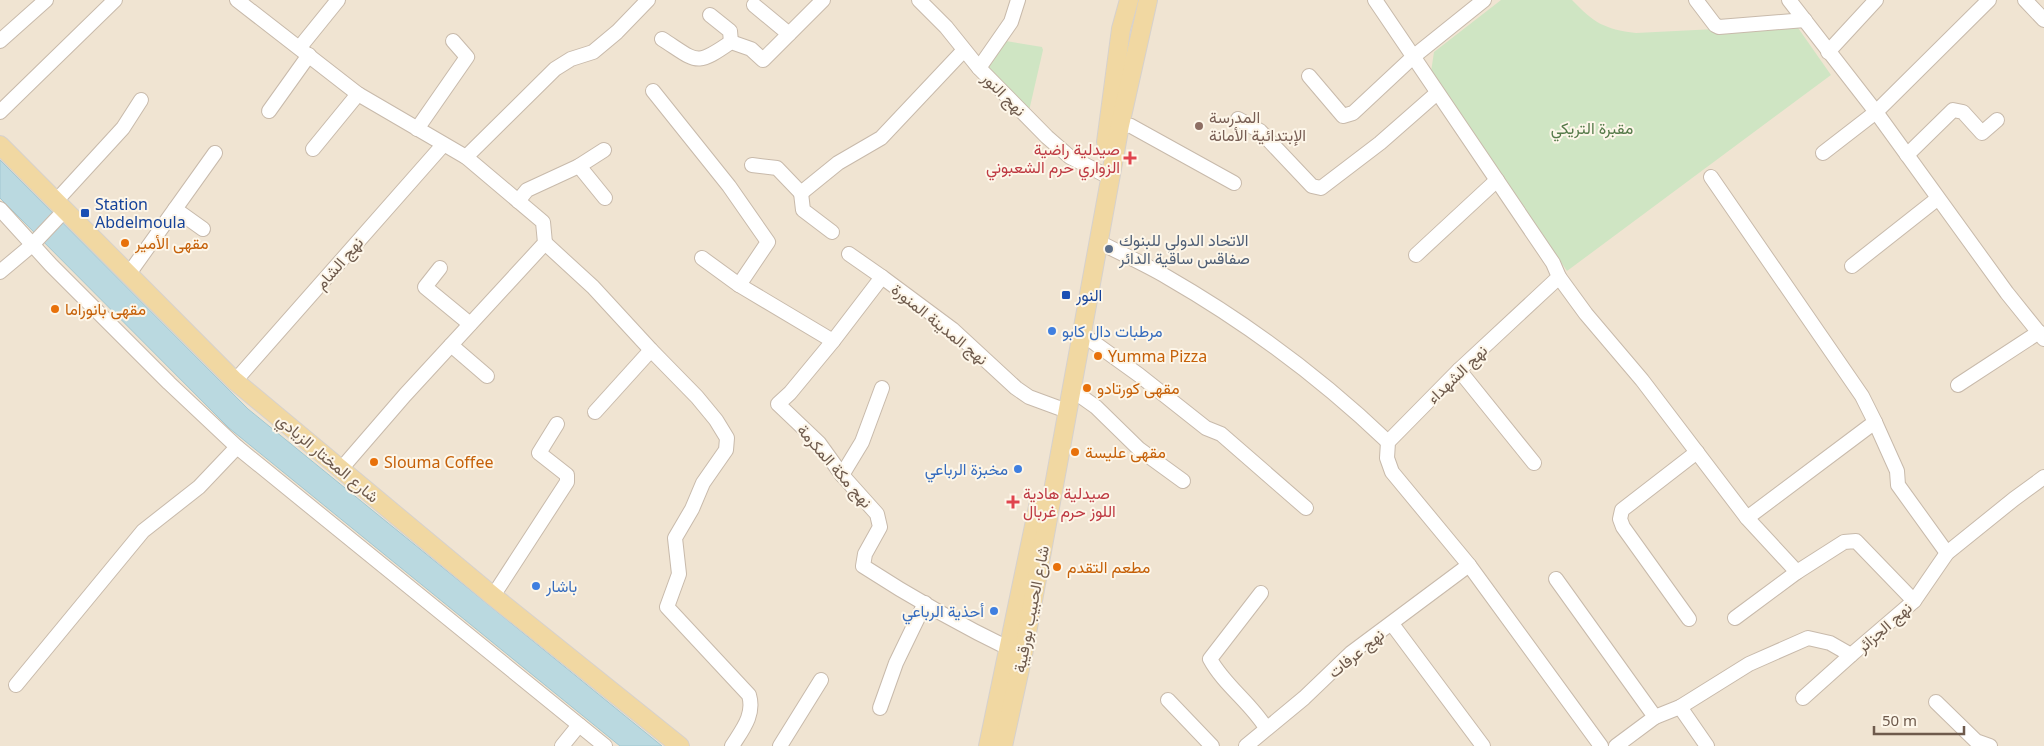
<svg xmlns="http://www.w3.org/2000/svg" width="2044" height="746" font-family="'Noto Sans',Vazirmatn,sans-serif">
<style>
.residential{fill:#f0e4d2}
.green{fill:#cfe5c3}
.water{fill:#bad9e0;stroke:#a1c7d1}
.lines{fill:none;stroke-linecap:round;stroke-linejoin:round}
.minor-casing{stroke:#c8baab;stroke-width:16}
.major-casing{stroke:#d6d1cd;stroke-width:20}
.minor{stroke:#fff;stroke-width:14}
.major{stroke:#f1d8a2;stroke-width:18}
.education-dot{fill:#8d6e63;stroke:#fdf6e9;stroke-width:2}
.health-dot{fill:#e0444e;stroke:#fdf6e9;stroke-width:2}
.transit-dot{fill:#1a4fb4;stroke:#fdf6e9;stroke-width:2}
.food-dot{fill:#e8710a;stroke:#fdf6e9;stroke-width:2}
.service-dot{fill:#5c6f8a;stroke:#fdf6e9;stroke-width:2}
.shop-dot{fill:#3f7fe0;stroke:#fdf6e9;stroke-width:2}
.labels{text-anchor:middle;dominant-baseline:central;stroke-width:4;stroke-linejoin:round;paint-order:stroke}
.street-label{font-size:16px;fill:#6e5a4c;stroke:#fdf6e9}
.education-label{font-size:16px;fill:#785e54;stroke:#fdf6e9;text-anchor:start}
.park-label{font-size:16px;fill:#547948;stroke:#fdf6e9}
.health-label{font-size:16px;fill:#be3a42;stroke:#fdf6e9;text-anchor:end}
.transit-label{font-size:16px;fill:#164399;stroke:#fdf6e9;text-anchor:start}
.service-label{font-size:16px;fill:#4e5e75;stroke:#fdf6e9;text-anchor:start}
.food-label{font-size:16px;fill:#c56008;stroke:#fdf6e9;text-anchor:start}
.shop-label{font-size:16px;fill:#366cbe;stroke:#fdf6e9;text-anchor:start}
</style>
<rect width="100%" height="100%" fill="#f9f2e3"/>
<rect class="residential" x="0" y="0" width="2044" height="746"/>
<g class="green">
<path d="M1501,0H1572C1594,23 1604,29 1636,33L1796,25L1831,75L1567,271L1431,72L1434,52Z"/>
<path d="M1006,41L1042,47L1043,50L1029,111L986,67Z"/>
</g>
<path class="water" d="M0,160L248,409L662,746H620L229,428L0,198Z"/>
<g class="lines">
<defs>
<g id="minor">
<path d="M237,0L358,94L466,157L543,222L545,243L405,395L341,469"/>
<path d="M919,0L946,27L979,68L1047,137L1070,157L1111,178"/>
<path d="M1375,0L1553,263L1559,277L1459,370L1388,442L1387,458L1392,472L1469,565L1601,746"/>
<path d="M1696,0L1715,25L1719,27L1805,20"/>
<path d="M1789,0L1876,112L2007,293L2044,339"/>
<path d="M2025,0L2044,20"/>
<path d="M754,5L789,34"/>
<path d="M710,15L730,31L731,42"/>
<path d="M662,39C698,62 695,67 731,42L751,49L763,60L823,0"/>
<path d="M0,41L46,0"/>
<path d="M300,47L338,0"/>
<path d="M1828,52L1876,0"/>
<path d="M979,68L1011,22L1018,0"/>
<path d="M1309,76L1343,116L1353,113L1413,57L1484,0"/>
<path d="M653,91L729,186L768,242L739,285L833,341L882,277L952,329L1016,388L1029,397L1067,411"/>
<path d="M269,111L309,55"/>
<path d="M0,112L115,0"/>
<path d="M1238,119L1260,131L1312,186L1321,188L1380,143L1437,93"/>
<path d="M1120,125L1131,126L1234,183"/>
<path d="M417,129L467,57L453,41"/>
<path d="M313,149L358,94"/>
<path d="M1823,153L1876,112L1989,0"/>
<path d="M1907,155L1953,110L1963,112L1982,133L1997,120"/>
<path d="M466,157L555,69L571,59L593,52L617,32L648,0"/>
<path d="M752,165L777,168L801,193L838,163L881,138L964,50"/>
<path d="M579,166L605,198"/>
<path d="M801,193L803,210L832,232"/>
<path d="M57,200L123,128L141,100"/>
<path d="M518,201L527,190L579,166L604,150"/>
<path d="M0,209L51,265L169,383L237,447L605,746"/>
<path d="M175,209L203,229"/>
<path d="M1099,242C1122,254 1145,264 1167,277C1247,323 1322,379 1388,442"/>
<path d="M545,243L593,287L651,350L697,397L716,420L727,438L726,450L703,483L692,509L675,538L679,574L667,607L749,695C755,715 742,730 732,746"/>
<path d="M849,254L882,277"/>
<path d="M1416,255L1497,180"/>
<path d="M702,258L739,285"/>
<path d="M1852,266L1937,199"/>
<path d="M440,268L425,287L470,324"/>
<path d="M0,272L32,245L65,210"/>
<path d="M128,275L215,153"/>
<path d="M1559,277L1586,314L1642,380L1747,518L1875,422L1862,396L1711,177"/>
<path d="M1082,334L1139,375L1206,428L1221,434L1306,508"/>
<path d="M833,341L790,393L778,404L819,443L842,475L877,514L880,527L865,554L863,566C912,598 964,627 1018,653"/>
<path d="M451,345L487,376"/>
<path d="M1459,370L1534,463"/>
<path d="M235,381L443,145"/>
<path d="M1958,385L2039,332"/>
<path d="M1072,390L1096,407L1139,449L1183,481"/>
<path d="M595,412L651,350"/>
<path d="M1875,422L1897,471L1898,485L1947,553"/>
<path d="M842,475L862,442L882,388"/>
<path d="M1747,518L1797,572L1844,542L1856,541L1914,601"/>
<path d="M1556,579L1655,717"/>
<path d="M1261,593L1210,659C1224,685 1251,703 1266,728"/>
<path d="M493,596L567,482V475L539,453L557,424"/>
<path d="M1735,618L1797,572"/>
<path d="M1689,619L1623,527L1620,519L1622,510L1697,452"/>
<path d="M1392,624L1483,746"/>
<path d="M16,685L143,531L199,487L237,447"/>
<path d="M1803,698L1851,655"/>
<path d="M1168,700L1212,746"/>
<path d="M1936,702L1976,741L1990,746"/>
<path d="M1680,707L1707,746"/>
<path d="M880,708L896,663L925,603"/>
<path d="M562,746L579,725"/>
<path d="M780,746L821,680"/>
<path d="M1246,746L1304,698L1351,653L1469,565"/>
<path d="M1616,746L1655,717L1680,707L1749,664L1808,638L1830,643L1851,655L1914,601L1947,553L2014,499L2044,477"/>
</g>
<g id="major">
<path d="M1106,142L1121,29L1129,0"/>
<path d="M0,145L235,381L493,596L680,746"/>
<path d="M988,746L1039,502"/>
<path d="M1003,746L1023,655L1120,125L1148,0"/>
</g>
</defs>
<use href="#minor" class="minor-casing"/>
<use href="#major" class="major-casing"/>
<use href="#minor" class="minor"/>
<use href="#major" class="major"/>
</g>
<circle class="education-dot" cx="1199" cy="126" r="5"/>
<g class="health-dot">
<path d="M1127.5 150.5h5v5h5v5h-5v5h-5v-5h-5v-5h5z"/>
<path d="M1010.5 494.5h5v5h5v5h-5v5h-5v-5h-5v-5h5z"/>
</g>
<g class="transit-dot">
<rect x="80" y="208" width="10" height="10" rx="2.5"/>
<rect x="1061" y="290" width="10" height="10" rx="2.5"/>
</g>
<g class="food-dot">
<circle cx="125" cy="243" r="5"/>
<circle cx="55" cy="309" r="5"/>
<circle cx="1098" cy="356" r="5"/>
<circle cx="1087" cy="388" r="5"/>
<circle cx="1075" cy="452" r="5"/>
<circle cx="374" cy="462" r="5"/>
<circle cx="1057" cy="567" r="5"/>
</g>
<circle class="service-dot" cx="1109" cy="249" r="5"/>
<g class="shop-dot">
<circle cx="1052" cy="331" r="5"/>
<circle cx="1018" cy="469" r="5"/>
<circle cx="536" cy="586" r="5"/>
<circle cx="994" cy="611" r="5"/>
</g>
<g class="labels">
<g class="street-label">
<text transform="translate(1004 94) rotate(45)">نهج النور</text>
<text transform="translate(339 263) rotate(-49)">نهج الشام</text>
<text transform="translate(940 324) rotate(39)">نهج المدينة المنورة</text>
<text transform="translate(1457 374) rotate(-44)">نهج الشهداء</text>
<text transform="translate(328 458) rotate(40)">شارع المختار الزيادي</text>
<text transform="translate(835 466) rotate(49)">نهج مكة المكرمة</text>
<text transform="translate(1031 609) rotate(-79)">شارع الحبيب بورقيبة</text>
<text transform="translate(1884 627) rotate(-41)">نهج الجزائر</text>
<text transform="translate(1356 653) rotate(-39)">نهج عرفات</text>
</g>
<g class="education-label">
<text x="1209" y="117">المدرسة<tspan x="1209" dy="18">الإبتدائية الأمانة</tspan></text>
</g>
<g class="park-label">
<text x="1592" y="128">مقبرة التريكي</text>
</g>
<g class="health-label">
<text x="1120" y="149">صيدلية راضية<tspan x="1120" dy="18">الزواري حرم الشعبوني</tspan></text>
<text x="1023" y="493" text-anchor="start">صيدلية هادية<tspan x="1023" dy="18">اللوز حرم غربال</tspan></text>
</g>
<g class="transit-label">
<text x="95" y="204">Station<tspan x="95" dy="18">Abdelmoula</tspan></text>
<text x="1076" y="295">النور</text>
</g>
<g class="service-label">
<text x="1119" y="240">الاتحاد الدولي للبنوك<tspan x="1119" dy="18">صفاقس ساقية الدائر</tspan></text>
</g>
<g class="food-label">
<text x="135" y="243">مقهى الأمير</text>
<text x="65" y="309">مقهى بانوراما</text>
<text x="1108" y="356">Yumma Pizza</text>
<text x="1097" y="388">مقهى كورتادو</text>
<text x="1085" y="452">مقهى عليسة</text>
<text x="384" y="462">Slouma Coffee</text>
<text x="1067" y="567">مطعم التقدم</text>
</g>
<g class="shop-label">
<text x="1062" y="331">مرطبات دال كابو</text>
<text x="1008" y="469" text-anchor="end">مخبزة الرباعي</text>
<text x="546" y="586">باشار</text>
<text x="984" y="611" text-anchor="end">أحذية الرباعي</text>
</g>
</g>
<path d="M1874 726v8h90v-8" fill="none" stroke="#6e5a4c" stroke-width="2.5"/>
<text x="1882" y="726" font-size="15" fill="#6e5a4c" stroke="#fdf6e9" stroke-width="4" paint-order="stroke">50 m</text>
</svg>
